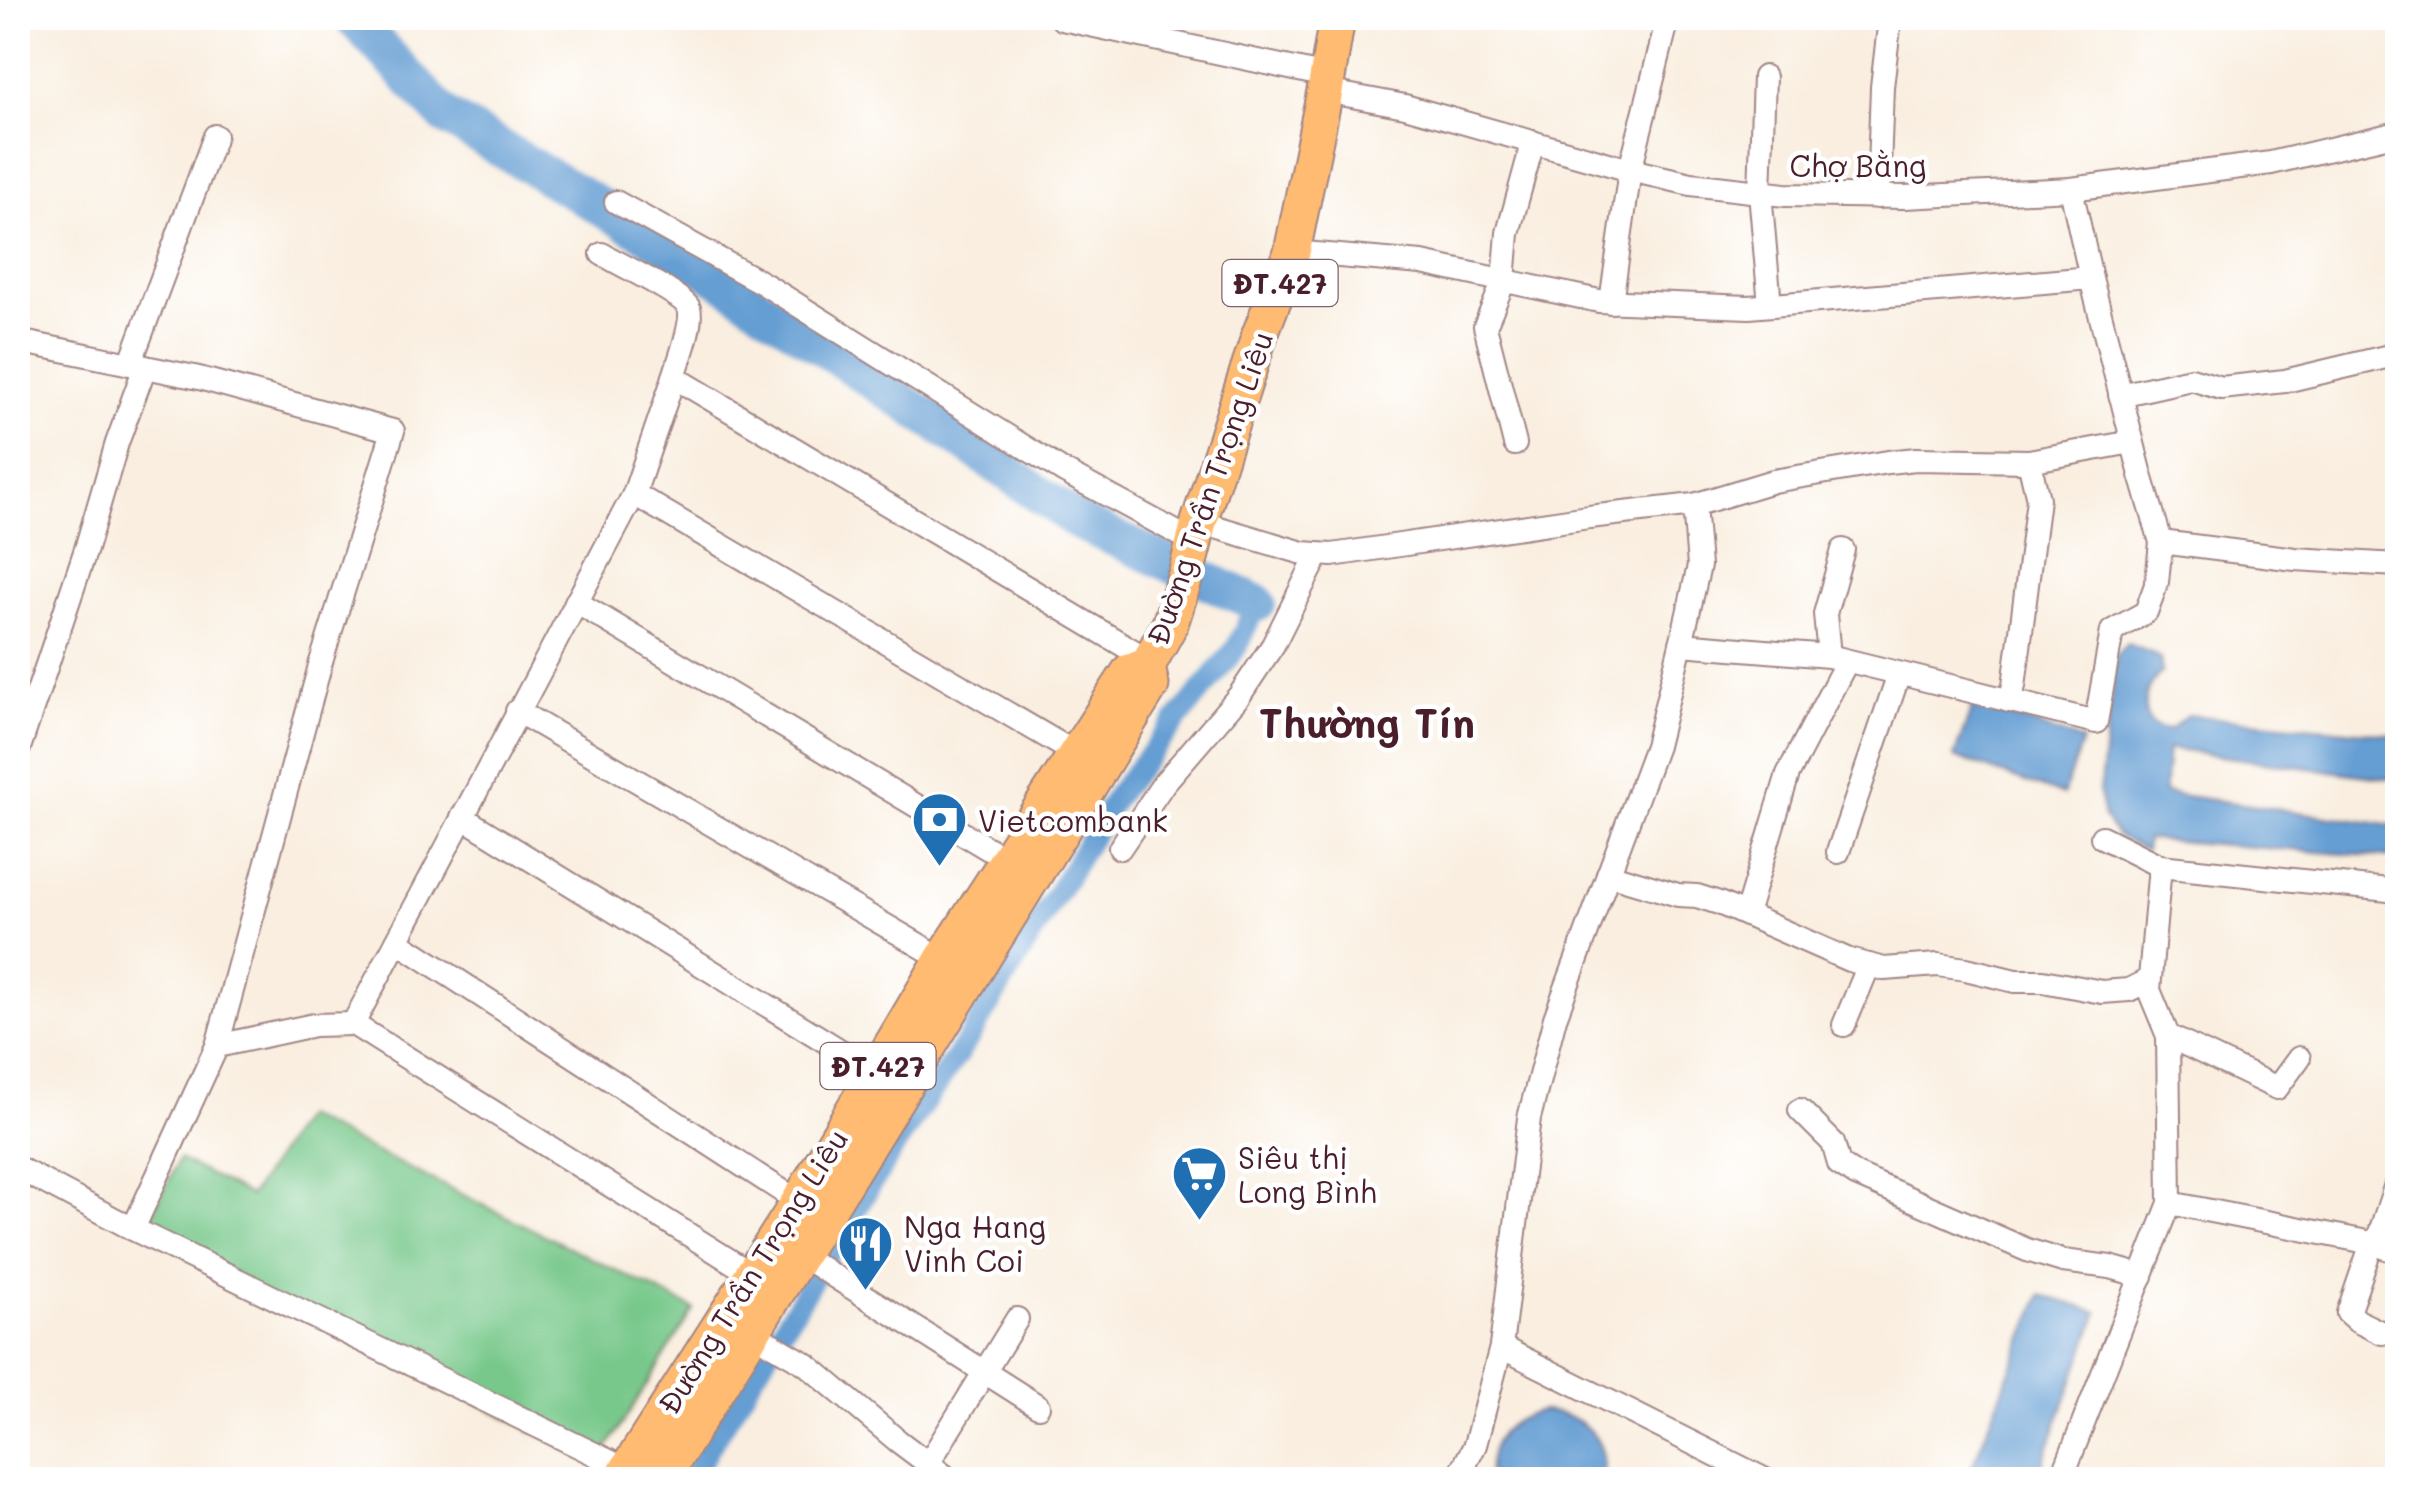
<svg xmlns="http://www.w3.org/2000/svg" width="2415" height="1497" font-family="Mali,sans-serif">
<style>
.green{fill:#77c88a;stroke:#60745a;stroke-width:2.5}
.water{fill:#659ed3;stroke:#585e7f;stroke-width:2.5}
.lines{fill:none;stroke-linecap:round;stroke-linejoin:round}
.canal{stroke:#659ed3;stroke-width:22}
.river{stroke:#659ed3;stroke-width:38}
.minor-casing{stroke:#a28685;stroke-width:26}
.primary-casing{stroke:#a28685;stroke-width:39}
.minor{stroke:#fff;stroke-width:22}
.primary{stroke:#ffbb71;stroke-width:35}
.labels{text-anchor:middle;dominant-baseline:central;stroke-width:9;stroke-linejoin:round;paint-order:stroke}
.shield{fill:#fff;stroke:#80626b;stroke-width:2.5}
.shield-label{font-size:28px;font-weight:bold;fill:#4a1f2b}
.street-label{font-size:30px;fill:#4a1f2b;stroke:#fff}
.poi-label{font-size:30px;fill:#4a1f2b;stroke:#fff;text-anchor:start}
.district-label{font-size:40px;font-weight:bold;fill:#4a1f2b;stroke:#fff}
</style>
<rect width="100%" height="100%" fill="#fff"/>
<filter id="ink" filterUnits="userSpaceOnUse"><feTurbulence type="fractalNoise" baseFrequency=".01" numOctaves="2"/><feDisplacementMap in="SourceGraphic" scale="20" xChannelSelector="R" yChannelSelector="G"/><feConvolveMatrix kernelMatrix="1 2 1 2 8 2 1 2 1" color-interpolation-filters="sRGB"/></filter>
<filter id="wash" filterUnits="userSpaceOnUse"><feTurbulence type="fractalNoise" baseFrequency=".0048" numOctaves="4" result="noise"/><feDisplacementMap in="SourceGraphic" scale="40" xChannelSelector="R" yChannelSelector="G"/><feGaussianBlur stdDeviation="2.25" result="paint"/><feColorMatrix in="noise" values="0 0 0 0 0 0 0 0 0 0 0 0 0 0 0 0 0 1.4 0 .05"/><feComposite in="paint" operator="in"/></filter>
<g filter="url(#wash)">
<rect width="100%" height="100%" fill="#f9eedf"/>
<path class="green" d="M303,1116L694,1309L597,1464L144,1231L179,1159L250,1196Z"/>
<g class="water">
<path d="M2127,644L2152,653L2160,659L2162,672C2140,690 2135,729 2171,730L2187,715L2397,735V780L2168,749L2164,793L2397,826V858L2147,839L2145,850L2118,836L2110,827L2104,817L2099,793L2116,655Z"/>
<path d="M1974,703L2082,741L2063,795L1954,757Z"/>
<path d="M2041,1295L2098,1312L2037,1479H1967Z"/>
<path d="M1542,1411C1581,1414 1609,1437 1603,1479H1489C1486,1441 1506,1420 1542,1411Z"/>
</g>
<g class="lines">
<path class="canal" d="M689,1480L895,1146L970,1036L1118,793L1236,648L1257,603"/>
<path class="river" d="M353,18L445,116L693,261L939,425L1079,522L1257,603"/>
</g>
</g>
<g filter="url(#ink)">
<g class="lines">
<defs>
<g id="minor">
<path d="M1062,19L1327,76"/>
<path d="M1764,77L1760,192L1770,305"/>
<path d="M1325,91L1405,106L1630,170L1691,184L1785,195L1904,197L2071,189L2271,163L2398,133"/>
<path d="M2071,189L2091,278"/>
<path d="M1878,197L1882,87L1890,18"/>
<path d="M616,202L764,284L1063,471L1194,542"/>
<path d="M1292,252L1422,263L1599,301L1749,307L2091,278L2141,475L2161,542L2157,582L2146,612L2112,631L2096,722L1829,656L1681,644"/>
<path d="M602,254C618,263 683,295 689,308C694,322 678,363 674,377L1150,661"/>
<path d="M1611,302L1630,170L1668,18"/>
<path d="M18,341L199,378L393,431L321,662L217,1046L133,1229"/>
<path d="M130,364L215,136"/>
<path d="M674,377L634,494L353,1024L753,1275"/>
<path d="M2120,395L2191,379L2221,388L2285,381L2398,354"/>
<path d="M1515,444L1485,326L1504,281L1508,233L1533,142"/>
<path d="M634,494L1075,753"/>
<path d="M1199,522L1303,553L1332,555L1589,517L1694,505"/>
<path d="M2161,542L2295,559L2398,565"/>
<path d="M576,602L1007,860"/>
<path d="M1829,656L1825,614L1843,550"/>
<path d="M2009,701L2014,686L2038,499L2029,461"/>
<path d="M517,711L943,959"/>
<path d="M18,751L86,549L117,443L145,367"/>
<path d="M462,817L875,1072L886,1073"/>
<path d="M1120,848L1164,783L1239,696L1273,645L1318,555"/>
<path d="M1838,852L1899,674"/>
<path d="M2160,866L2398,891"/>
<path d="M1608,874L1678,895L1697,896L1719,903L1849,960L1884,969L1938,965L1966,969L2015,981H2043L2102,992L2129,990L2149,980"/>
<path d="M1746,914L1788,774L1847,661"/>
<path d="M397,941L799,1202"/>
<path d="M1844,1025L1869,965"/>
<path d="M2168,1036L2277,1088L2299,1058"/>
<path d="M217,1046L314,1025L353,1024"/>
<path d="M1800,1110L1833,1143L1839,1164L1856,1175L2027,1250L2063,1261L2110,1267L2142,1276"/>
<path d="M18,1168L133,1229L648,1480"/>
<path d="M2170,1203L2372,1243L2398,1252"/>
<path d="M2372,1243L2348,1313L2357,1321L2382,1333"/>
<path d="M2376,1245L2398,1178"/>
<path d="M799,1254L1038,1406"/>
<path d="M751,1332L806,1364L898,1441L950,1480"/>
<path d="M1501,1347L1766,1480"/>
<path d="M928,1464L1017,1319"/>
<path d="M1457,1480L1475,1445L1501,1347L1529,1118L1555,1018L1656,746L1681,644L1699,566L1694,505L1773,481L1888,462L1916,459L2029,461L2132,442"/>
<path d="M2061,1480L2170,1203L2168,1036L2149,990L2160,866L2102,837"/>
</g>
<g id="primary">
<path d="M621,1480L799,1202L943,959L1130,671L1147,666"/>
<path d="M661,1480L1151,685L1147,666L1170,624L1187,571L1199,522L1260,334L1292,252L1325,91L1337,18"/>
</g>
</defs>
<use href="#minor" class="minor-casing"/>
<use href="#primary" class="primary-casing"/>
<use href="#minor" class="minor"/>
<use href="#primary" class="primary"/>
</g>
</g>
<defs>
<symbol id="bank-pin" viewBox="-11 -11 22 30"><path d="M0 17L-7.5 6A9.5 9.5 0 1 1 7.5 6Z" fill="#1f6fb2" stroke="#fff"/><path d="M-6-4H6V4H-6ZM0-2.3a2.3 2.3 0 1 0 0 4.6a2.3 2.3 0 1 0 0-4.6Z" fill="#fff"/></symbol>
<symbol id="supermarket-pin" viewBox="-11 -11 22 30"><path d="M0 17L-7.5 6A9.5 9.5 0 1 1 7.5 6Z" fill="#1f6fb2" stroke="#fff"/><path d="M-6-5.5h2.5l.6 2H6L4.5 2H-2.5L-4.4-4H-6ZM-1.5 3.2a1.3 1.3 0 1 0 .1 0ZM3 3.2a1.3 1.3 0 1 0 .1 0Z" fill="#fff"/></symbol>
<symbol id="restaurant-pin" viewBox="-11 -11 22 30"><path d="M0 17L-7.5 6A9.5 9.5 0 1 1 7.5 6Z" fill="#1f6fb2" stroke="#fff"/><path d="M-5-6h1v4h1v-4h1v4h1v-4h1v5L-1.5 .5V6h-2V.5L-5-1ZM5-6V6H3V1.5H1.5Q1.5-4 5-6Z" fill="#fff"/></symbol>
</defs>
<g fill-rule="evenodd">
<use href="#bank-pin" x="908" y="788" width="63" height="86"/>
<use href="#supermarket-pin" x="1168" y="1142" width="63" height="86"/>
<use href="#restaurant-pin" x="834" y="1212" width="63" height="86"/>
</g>
<g class="labels">
<g class="shield">
<rect x="1222.5" y="260" width="115" height="46" rx="8"/>
<rect x="820.5" y="1043" width="115" height="46" rx="8"/>
</g>
<g class="shield-label">
<text x="1280" y="283">ĐT.427</text>
<text x="878" y="1066">ĐT.427</text>
</g>
<g class="street-label">
<text x="1858" y="165">Chợ Bằng</text>
<text transform="translate(1209 488) rotate(-71)">Đường Trần Trọng Liêu</text>
<text transform="translate(752 1271) rotate(-58)">Đường Trần Trọng Liêu</text>
</g>
<g class="poi-label">
<text x="978" y="820">Vietcombank</text>
<text x="1238" y="1157">Siêu thị<tspan x="1238" dy="34">Long Bình</tspan></text>
<text x="904" y="1226">Nga Hang<tspan x="904" dy="34">Vinh Coi</tspan></text>
</g>
<g class="district-label">
<text x="1367" y="722">Thường Tín</text>
</g>
</g>
<rect width="2415" height="1497" fill="none" stroke="#fff" stroke-width="60"/>
</svg>
